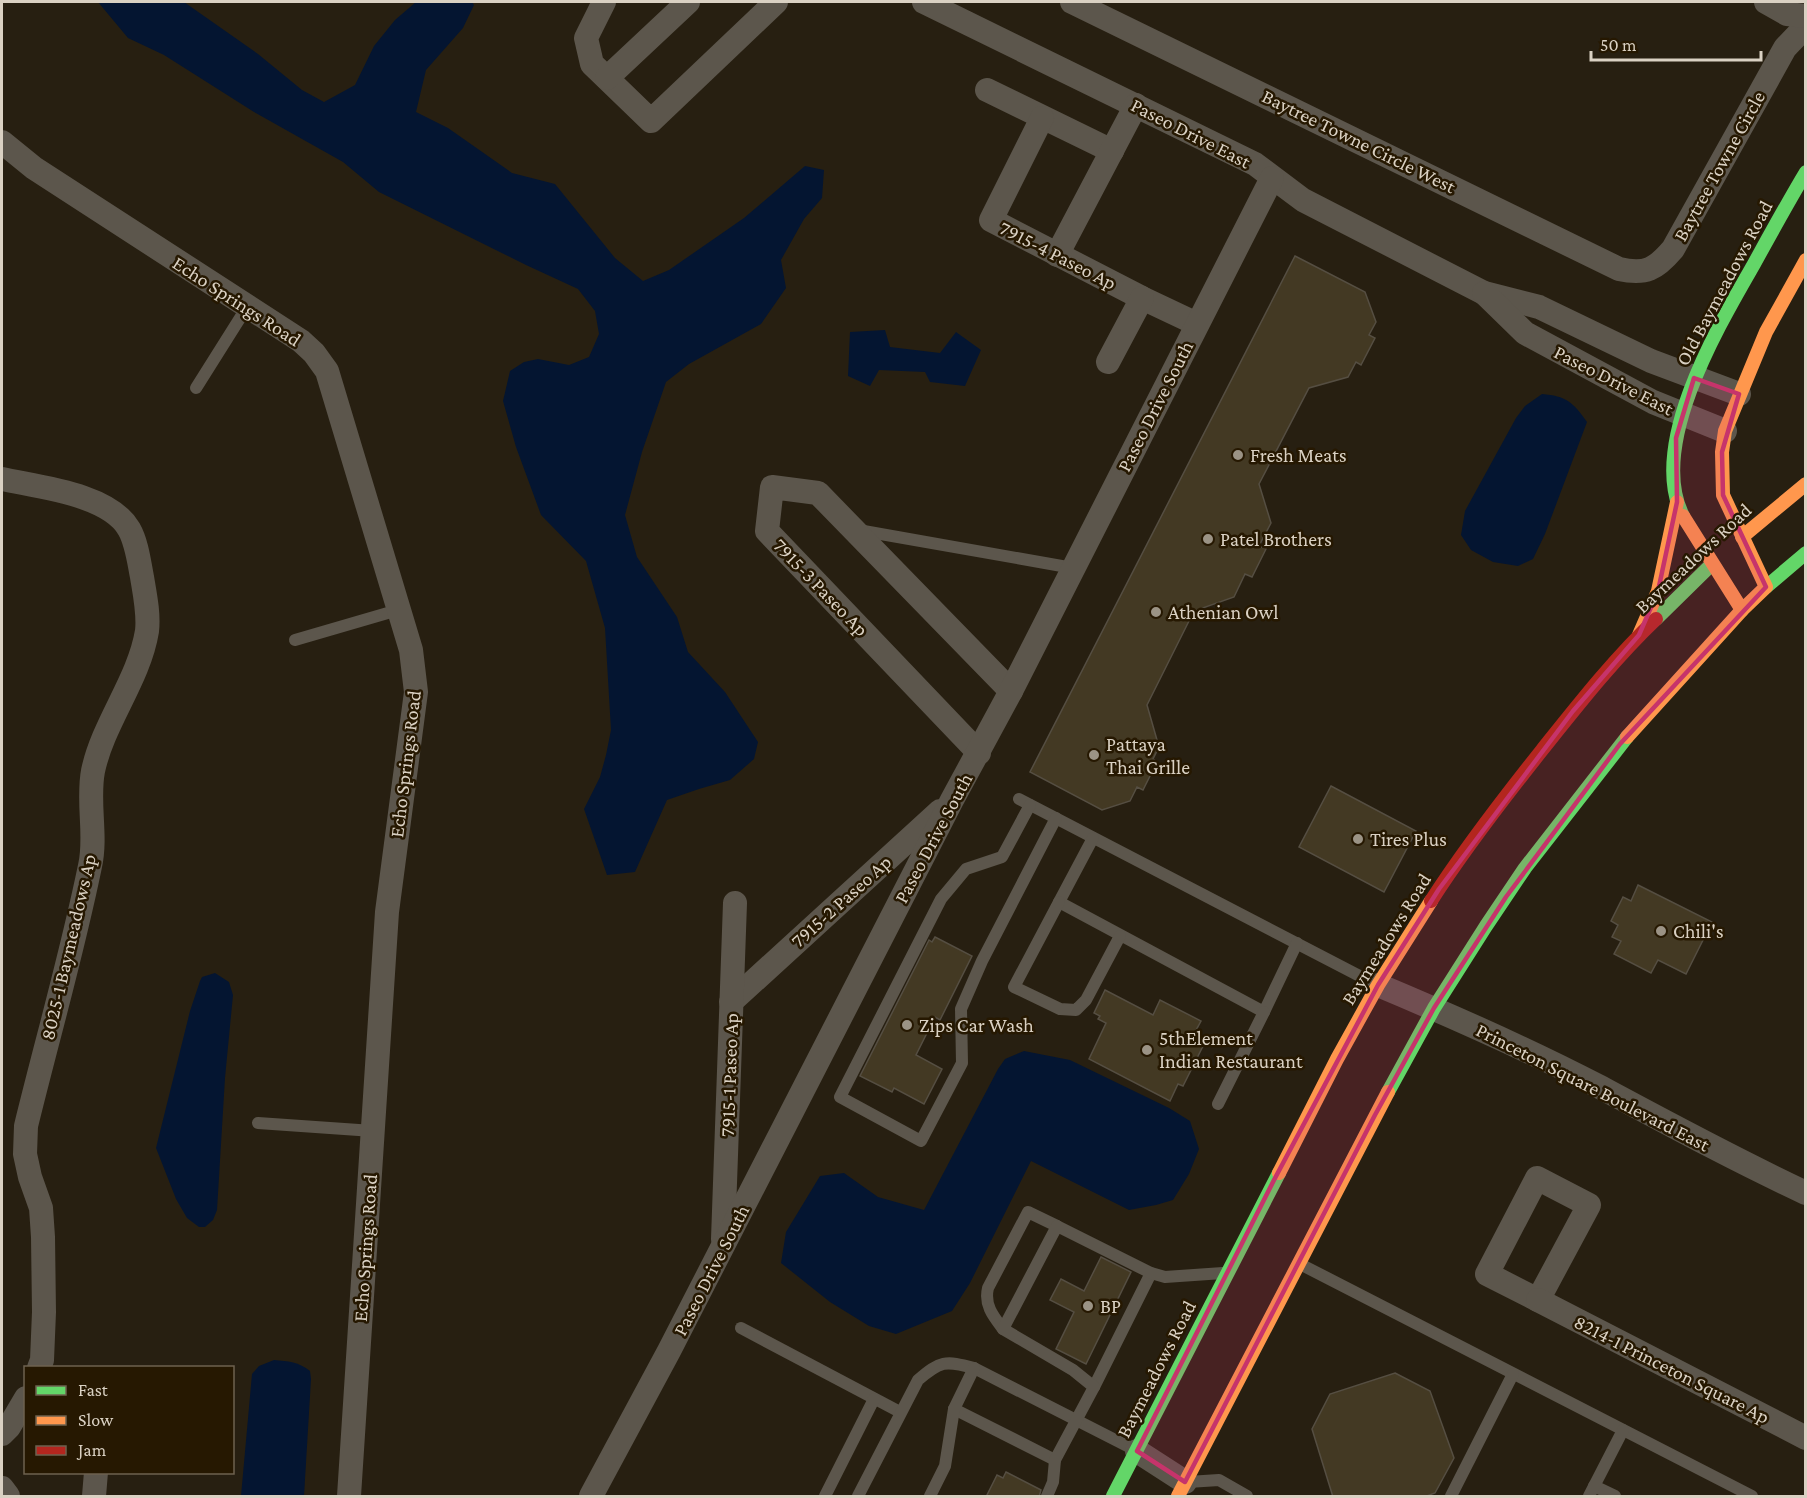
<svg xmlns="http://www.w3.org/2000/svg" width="1807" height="1498" font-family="'Crimson Pro',serif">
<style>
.water{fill:#041531}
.building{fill:#433923;stroke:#554e42;stroke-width:1.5}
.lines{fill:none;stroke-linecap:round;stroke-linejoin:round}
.lane{stroke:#5c564c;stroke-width:12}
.street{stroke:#5c564c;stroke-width:24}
.fast{stroke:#63d668;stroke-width:14}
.slow{stroke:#ff974d;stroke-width:14}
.jam{stroke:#b3261e;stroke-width:14}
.marked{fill:#c6346b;fill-opacity:0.2;stroke:#c6346b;stroke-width:4.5;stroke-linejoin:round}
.poi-dot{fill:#9b9385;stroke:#261801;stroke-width:2}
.labels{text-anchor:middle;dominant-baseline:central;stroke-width:5;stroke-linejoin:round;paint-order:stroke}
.street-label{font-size:20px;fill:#dad1c3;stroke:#261801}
.poi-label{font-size:20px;fill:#dad1c3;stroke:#261801;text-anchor:start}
</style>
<rect width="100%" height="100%" fill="#271f11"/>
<g class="water">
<path d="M98,2H184L258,54L302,90L324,102L355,85L374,46L395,20L416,2H472L474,5L463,28L426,70L416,112L448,128L512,173L555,184L615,258L643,281L669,270L744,218L805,166L824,170L822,198L804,219L781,260L786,288L761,324L689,364L666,382L642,452L625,515L637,557L677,617L688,652L725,692L758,742L754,759L730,780L699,789L667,800L635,872L607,875L584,809L600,777L606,755L611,730L605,628L586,561L541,515L516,447L503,401L510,371L524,362L538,359L569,365L589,357L599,334L595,311L578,289L526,265L379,192L343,162L254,112L164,55L128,38Z"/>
<path d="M885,330L890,347L940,353L956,332L981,350L965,386L930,382L925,372L879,370L870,386L848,376L850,332Z"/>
<path d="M1542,394C1566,396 1573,402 1587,422L1545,534L1533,559L1518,566L1493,562L1471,550L1461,535L1465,511L1516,418L1525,406Z"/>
<path d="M215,973L229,982L233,995L225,1078L217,1210L213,1220L205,1227H199L187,1218L176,1199L156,1148L190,1011L200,981L202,977Z"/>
<path d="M1024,1051L1070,1060L1169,1108L1190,1121L1199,1149L1189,1174L1173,1200L1156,1205L1129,1210L1031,1161L970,1283L952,1311L896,1334L869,1326L830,1302L781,1263L786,1232L820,1176L844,1173L878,1197L924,1210L998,1069L1005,1059Z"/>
<path d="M274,1360C288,1361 299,1362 310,1371L311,1379L304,1496H241L252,1374L259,1366Z"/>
</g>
<g class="building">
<path d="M1295,256L1365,292L1376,322L1369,335L1375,338L1361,365L1356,362L1348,377L1309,388L1259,484L1271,523L1259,546L1266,549L1252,577L1245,574L1234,597L1194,611L1147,705L1159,747L1153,759L1157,762L1143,790L1137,787L1130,801L1102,810L1030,772Z"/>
<path d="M1331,786L1416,831L1384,892L1299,847Z"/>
<path d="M1638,885L1712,922L1686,974L1658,960L1651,973L1614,954L1621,941L1612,937L1618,925L1611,921L1623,897L1631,901Z"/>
<path d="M935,937L972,956L940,1020L935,1017L916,1055L942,1069L924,1104L894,1088L892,1092L860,1076L929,940L932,942Z"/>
<path d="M1105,990L1153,1015L1160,1000L1201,1021L1194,1034L1206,1040L1183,1086L1178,1084L1170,1101L1089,1059L1106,1023L1098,1019L1100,1016L1094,1013Z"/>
<path d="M1101,1257L1131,1272L1086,1364L1056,1349L1074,1312L1050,1300L1061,1279L1084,1291Z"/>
<path d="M1395,1373L1430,1391L1454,1458L1435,1493L1424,1497H1333L1312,1429L1330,1394Z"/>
<path d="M1006,1472L1041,1490L1039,1497H986L997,1475L1003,1478Z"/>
</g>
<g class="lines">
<g class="lane">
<path d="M196,388L247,307"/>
<path d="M858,530L1073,568"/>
<path d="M295,640L398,610"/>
<path d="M1019,799L1377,985"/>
<path d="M1030,805L1002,857L966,869L941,899L840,1097L921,1141L962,1063L961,1009L982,961L1056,818"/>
<path d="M1093,838L1059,902L1264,1012L1297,943"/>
<path d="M1059,902L1014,987L1060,1009L1076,1010L1086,1000L1120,936"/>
<path d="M1218,1104L1264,1012"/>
<path d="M258,1123L373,1131"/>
<path d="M1300,1264L1752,1496"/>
<path d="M741,1328L900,1412"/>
<path d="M1003,1329C993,1316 984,1305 988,1288L1028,1212L1057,1226"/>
<path d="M1094,1387L1151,1273"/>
<path d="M954,1409L1055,1460"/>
<path d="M1188,1482L1219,1480L1247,1496"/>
<path d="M1594,1486L1615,1496"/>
<path d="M825,1496L874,1399"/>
<path d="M858,1496L918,1380C940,1361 945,1360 974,1368L1135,1450"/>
<path d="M930,1496L945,1466L954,1409L974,1368"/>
<path d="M1047,1496L1053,1482L1055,1460L1094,1387L1073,1370L1003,1329L1057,1226L1151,1273L1165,1277L1223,1273"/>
<path d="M1451,1496L1513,1374"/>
<path d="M1589,1496L1623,1430"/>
</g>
<g class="street">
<path d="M604,2L586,38L592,64L651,121L776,2"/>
<path d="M924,2L1255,164L1303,200L1484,293L1539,307L1651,361L1739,394"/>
<path d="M1072,2L1619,269C1646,275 1656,269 1673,249L1785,48L1806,26"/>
<path d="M1766,2L1787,14L1806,16"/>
<path d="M607,78L688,2"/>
<path d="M987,90L1112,151"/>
<path d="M1042,118L991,220L1142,298L1197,324"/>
<path d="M2,142L34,168L301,341L314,353L327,371L411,650L416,692L387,912L349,1496"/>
<path d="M1057,255L1136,105"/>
<path d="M1484,293L1525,333L1653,402L1725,431"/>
<path d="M1108,362L1142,298"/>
<path d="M2,479C38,487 109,494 129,529C137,543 139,562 142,577C145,595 149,614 147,631C139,680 103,723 93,771C87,802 97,836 90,866C72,954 47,1040 26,1126L25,1154L30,1177L41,1208L43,1237L44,1312L42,1360L39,1368"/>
<path d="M979,753L767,531L772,487L818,493L1011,691"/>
<path d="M1378,985C1452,1016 1527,1049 1598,1086C1667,1123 1735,1160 1806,1193"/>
<path d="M731,1002L940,811"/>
<path d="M1537,1178L1589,1205L1538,1300L1487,1274Z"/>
<path d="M723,1239L735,903"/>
<path d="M1538,1300L1806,1438"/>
<path d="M2,1434L9,1427L26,1398"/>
<path d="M1137,1451L1185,1482"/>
<path d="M2,1488L8,1496"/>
<path d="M94,1496L96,1472"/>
<path d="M591,1496L669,1351L952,800L1011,691L1272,178"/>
</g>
<g class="fast">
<path d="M1683,516C1647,445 1719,325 1754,264C1771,233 1788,202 1806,172"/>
<path d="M1766,587L1806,553"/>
<path d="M1656,619L1712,564"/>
<path d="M1388,1092L1434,1008L1486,926L1525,868L1627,737"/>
<path d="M1113,1496L1279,1173"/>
</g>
<g class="slow">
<path d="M1683,516L1742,610L1766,587L1723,495L1722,452L1725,431L1766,332L1806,260"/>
<path d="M1742,537L1806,484"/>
<path d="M1639,635L1658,591L1677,502"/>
<path d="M1627,737L1742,610"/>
<path d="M1279,1173L1337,1059L1378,985L1431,901"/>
<path d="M1178,1496L1388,1092"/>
</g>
<path class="jam" d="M1431,901C1465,848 1503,799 1542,750C1578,705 1614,659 1656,619"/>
</g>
<path class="marked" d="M1694,378L1739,394L1722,452L1723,495L1766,587L1620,744L1506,897L1434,1008L1375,1115L1185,1482L1137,1451L1274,1180L1378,985L1439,889L1573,711L1639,635L1658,591L1677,502L1676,438Z"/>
<g class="poi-dot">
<circle cx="1238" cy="455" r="6"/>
<circle cx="1208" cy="539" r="6"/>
<circle cx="1156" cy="612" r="6"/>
<circle cx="1094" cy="755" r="6"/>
<circle cx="1358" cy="839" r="6"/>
<circle cx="1661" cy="931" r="6"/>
<circle cx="907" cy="1025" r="6"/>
<circle cx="1147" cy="1050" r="6"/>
<circle cx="1088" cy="1306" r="6"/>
</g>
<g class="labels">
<g class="street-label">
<text transform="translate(1191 133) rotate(27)">Paseo Drive East</text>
<text transform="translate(1359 141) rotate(26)">Baytree Towne Circle West</text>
<text transform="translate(1719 166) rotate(-61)">Baytree Towne Circle</text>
<text transform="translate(1058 255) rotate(27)">7915-4 Paseo Ap</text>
<text transform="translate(1724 283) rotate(-62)">Old Baymeadows Road</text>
<text transform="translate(237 301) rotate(33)">Echo Springs Road</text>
<text transform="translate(1614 380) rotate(27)">Paseo Drive East</text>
<text transform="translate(1155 406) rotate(-63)">Paseo Drive South</text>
<text transform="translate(1693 558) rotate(-43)">Baymeadows Road</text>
<text transform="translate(821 587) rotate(46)">7915-3 Paseo Ap</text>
<text transform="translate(405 764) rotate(-83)">Echo Springs Road</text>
<text transform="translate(933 838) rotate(-62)">Paseo Drive South</text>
<text transform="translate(841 901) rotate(-42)">7915-2 Paseo Ap</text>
<text transform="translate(1386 939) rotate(-58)">Baymeadows Road</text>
<text transform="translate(68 947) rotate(-77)">8025-1 Baymeadows Ap</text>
<text transform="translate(729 1075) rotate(-88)">7915-1 Paseo Ap</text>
<text transform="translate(1593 1087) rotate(27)">Princeton Square Boulevard East</text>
<text transform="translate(365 1248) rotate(-86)">Echo Springs Road</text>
<text transform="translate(711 1270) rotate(-63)">Paseo Drive South</text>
<text transform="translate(1156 1369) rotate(-63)">Baymeadows Road</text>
<text transform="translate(1672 1369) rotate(27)">8214-1 Princeton Square Ap</text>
</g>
<g class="poi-label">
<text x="1250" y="455">Fresh Meats</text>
<text x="1220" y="539">Patel Brothers</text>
<text x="1168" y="612">Athenian Owl</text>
<text x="1106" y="744">Pattaya<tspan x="1106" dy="23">Thai Grille</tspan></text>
<text x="1370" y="839">Tires Plus</text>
<text x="1673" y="931">Chili's</text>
<text x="919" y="1025">Zips Car Wash</text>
<text x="1159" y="1038">5thElement<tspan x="1159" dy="23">Indian Restaurant</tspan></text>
<text x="1100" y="1306">BP</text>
</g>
</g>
<rect width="1807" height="1498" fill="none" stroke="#dad1c3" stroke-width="6"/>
<rect x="24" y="1366" width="210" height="108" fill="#261801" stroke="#6e624f" stroke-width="1.5"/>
<rect x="36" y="1386" width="30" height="9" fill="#63d668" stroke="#6e624f" stroke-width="1.5"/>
<text x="78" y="1396" font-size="18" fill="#dad1c3">Fast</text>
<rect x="36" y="1416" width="30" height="9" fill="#ff974d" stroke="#6e624f" stroke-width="1.5"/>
<text x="78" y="1426" font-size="18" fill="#dad1c3">Slow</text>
<rect x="36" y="1446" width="30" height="9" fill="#b3261e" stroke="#6e624f" stroke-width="1.5"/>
<text x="78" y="1456" font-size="18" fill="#dad1c3">Jam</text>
<path d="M1591 51v9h170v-9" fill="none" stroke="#dad1c3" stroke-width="3"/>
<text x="1600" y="51" font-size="18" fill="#dad1c3" stroke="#261801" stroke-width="4.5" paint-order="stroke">50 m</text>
</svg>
